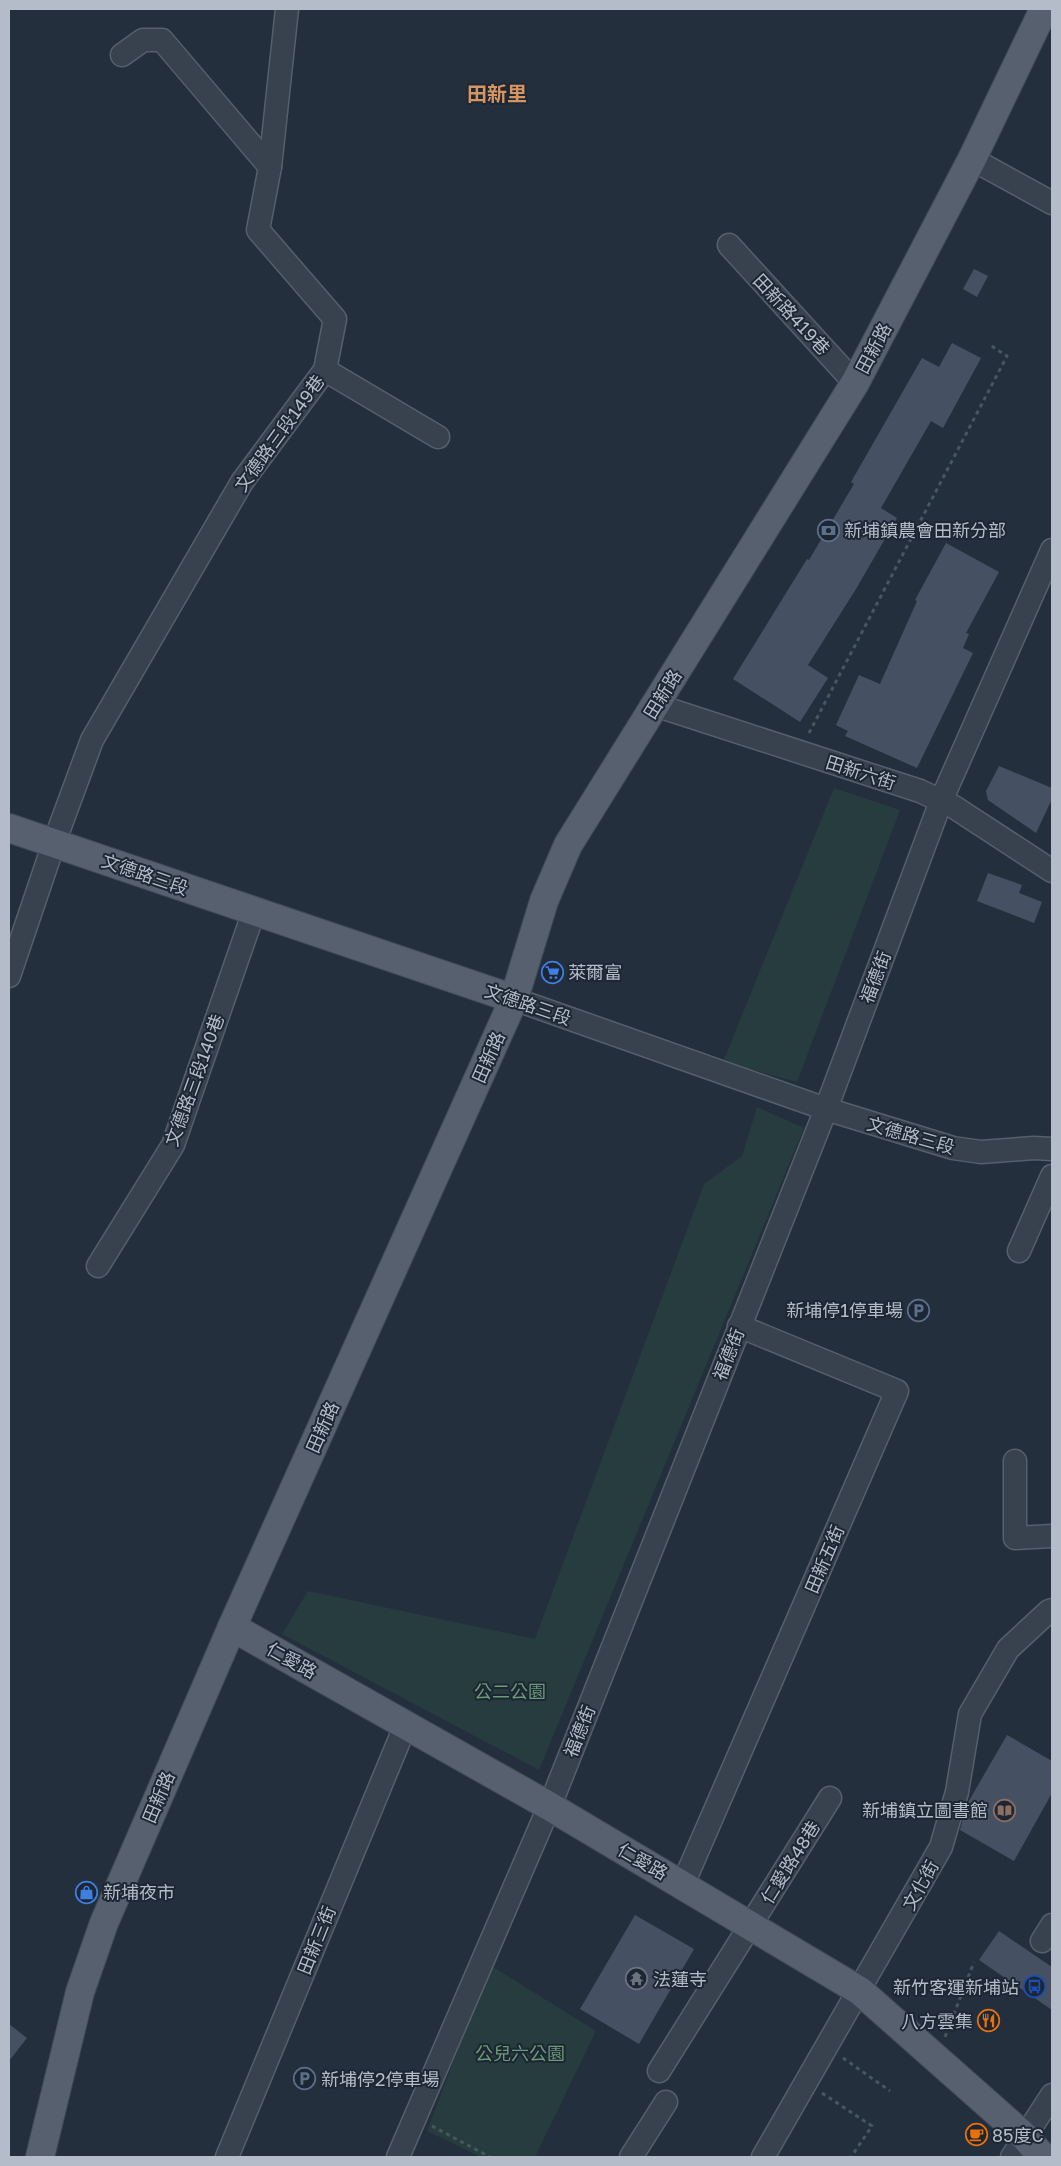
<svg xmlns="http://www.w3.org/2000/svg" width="1061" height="2166" font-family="'Golos Text','Noto Sans TC',sans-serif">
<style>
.green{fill:#263c3f}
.building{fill:#455162}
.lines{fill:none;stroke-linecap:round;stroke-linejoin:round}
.minor-casing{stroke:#565f6c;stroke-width:25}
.major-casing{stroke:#414a57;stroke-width:30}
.path{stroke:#44595c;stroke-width:3;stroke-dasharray:4 4;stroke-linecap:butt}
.minor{stroke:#38414e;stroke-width:22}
.major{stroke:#56606e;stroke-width:28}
.labels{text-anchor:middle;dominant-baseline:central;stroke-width:4;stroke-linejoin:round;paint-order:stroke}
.street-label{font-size:18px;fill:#b4bcc9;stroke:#1d2633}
.poi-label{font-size:18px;fill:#b4bcc9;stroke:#1d2633;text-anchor:start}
.park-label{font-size:18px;fill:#6b9a76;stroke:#1d2633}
.quarter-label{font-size:20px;font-weight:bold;fill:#d59563;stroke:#1d2633}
</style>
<rect width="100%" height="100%" fill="#242f3e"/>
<g class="green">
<path d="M834,788L900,810L797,1082L723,1062Z"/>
<path d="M757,1107L804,1128L539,1770L282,1634L308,1591L535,1639L704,1184L742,1156Z"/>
<path d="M490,1965L596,2031L535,2157H481L427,2131Z"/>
</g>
<g class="building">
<path d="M974,269L988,276L977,297L963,289Z"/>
<path d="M952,343L981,358L943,428L931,421L881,508L897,518L856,589L808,665L828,678L800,722L733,679L807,559L809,560L854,484L851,482L922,358L939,367Z"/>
<path d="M946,543L999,572L966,633L969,634L963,648L973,653L917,768L845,736L848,731L836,725L859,675L880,684L917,601L915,600Z"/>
<path d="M999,766L1052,788V799L1036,833L988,800L986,791Z"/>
<path d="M988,873L1022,885L1019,893L1042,902L1034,923L977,901Z"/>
<path d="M1007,1735L1052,1761V1793L1014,1861L960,1830L966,1806Z"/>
<path d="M635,1915L694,1949L639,2044L580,2009Z"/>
<path d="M999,1931L1052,1967V2010L979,1960Z"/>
<path d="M9,2024L27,2038L9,2061Z"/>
</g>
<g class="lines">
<defs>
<g id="minor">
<path d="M122,55L143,40H162L270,167"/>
<path d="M972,159L1052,203"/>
<path d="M729,245L855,383"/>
<path d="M325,370L438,437"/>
<path d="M655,705L920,791L954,807L1052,871"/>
<path d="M9,976L54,843L92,740L242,482L325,370L335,319L258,230L270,167L287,9"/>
<path d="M514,999L826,1109L953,1148L981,1152L1034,1148L1052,1149"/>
<path d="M1019,1251L1052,1176"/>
<path d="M98,1266L173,1145L254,911"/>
<path d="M1015,1461V1538L1052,1536"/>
<path d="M683,1884L897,1391L739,1326"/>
<path d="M1042,1941L1052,1925"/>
<path d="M659,2071L830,1798"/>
<path d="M227,2157L406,1724"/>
<path d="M398,2157L555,1793L826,1109L941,801L1052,550"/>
<path d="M631,2157L666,2102"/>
<path d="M763,2157L941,1847L957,1792L970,1714L1008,1649L1049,1611L1052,1610"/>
<path d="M1012,2157L1052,2095"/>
</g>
<g id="major">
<path d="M9,828L514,999"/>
<path d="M232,1627L549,1806L860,1991L1025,2137L1043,2157"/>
<path d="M40,2157L80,1992L104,1923L232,1627L514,999L544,901L568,845L855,383L972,159L1044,9"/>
</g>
</defs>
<use href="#minor" class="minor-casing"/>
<use href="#major" class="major-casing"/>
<g class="path">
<path d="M809,733L1007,356L990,345"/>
<path d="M945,2037L974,1962"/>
<path d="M843,2058L890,2091"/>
<path d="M822,2093L872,2126L851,2157"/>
<path d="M432,2126L490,2157"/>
</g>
<use href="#minor" class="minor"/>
<use href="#major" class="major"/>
</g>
<defs>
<symbol id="bank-ring" viewBox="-11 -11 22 22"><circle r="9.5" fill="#1d2633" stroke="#5c6f8a" stroke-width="1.5"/><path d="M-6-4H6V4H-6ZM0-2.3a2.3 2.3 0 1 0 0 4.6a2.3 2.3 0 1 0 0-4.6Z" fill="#5c6f8a"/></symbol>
<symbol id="supermarket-ring" viewBox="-11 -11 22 22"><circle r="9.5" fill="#1d2633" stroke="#3f7fe0" stroke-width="1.5"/><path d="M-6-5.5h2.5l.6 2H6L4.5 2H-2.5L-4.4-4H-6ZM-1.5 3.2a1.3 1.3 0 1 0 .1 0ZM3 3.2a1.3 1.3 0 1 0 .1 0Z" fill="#3f7fe0"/></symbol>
<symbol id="parking-ring" viewBox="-11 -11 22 22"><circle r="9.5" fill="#1d2633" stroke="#5c6f8a" stroke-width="1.5"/><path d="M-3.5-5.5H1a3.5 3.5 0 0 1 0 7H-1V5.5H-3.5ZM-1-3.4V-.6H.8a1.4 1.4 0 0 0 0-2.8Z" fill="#5c6f8a"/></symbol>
<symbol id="library-ring" viewBox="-11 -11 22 22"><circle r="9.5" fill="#1d2633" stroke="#8d6e63" stroke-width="1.5"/><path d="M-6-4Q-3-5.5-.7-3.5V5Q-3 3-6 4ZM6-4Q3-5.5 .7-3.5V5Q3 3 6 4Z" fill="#8d6e63"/></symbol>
<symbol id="shop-ring" viewBox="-11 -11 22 22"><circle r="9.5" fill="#1d2633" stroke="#3f7fe0" stroke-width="1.5"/><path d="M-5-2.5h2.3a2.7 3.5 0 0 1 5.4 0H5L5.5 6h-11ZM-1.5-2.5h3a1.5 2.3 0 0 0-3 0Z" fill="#3f7fe0"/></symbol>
<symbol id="temple-ring" viewBox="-11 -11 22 22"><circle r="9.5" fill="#1d2633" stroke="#6b7280" stroke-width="1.5"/><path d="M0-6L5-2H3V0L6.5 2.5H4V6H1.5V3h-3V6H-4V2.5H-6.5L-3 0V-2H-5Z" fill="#6b7280"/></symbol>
<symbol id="bus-ring" viewBox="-11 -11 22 22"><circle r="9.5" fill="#1d2633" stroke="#1a4fb4" stroke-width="1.5"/><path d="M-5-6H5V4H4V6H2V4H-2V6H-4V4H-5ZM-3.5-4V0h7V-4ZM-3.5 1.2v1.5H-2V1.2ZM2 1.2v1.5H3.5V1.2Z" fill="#1a4fb4"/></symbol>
<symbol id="restaurant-ring" viewBox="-11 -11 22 22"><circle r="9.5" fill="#1d2633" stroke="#e8710a" stroke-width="1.5"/><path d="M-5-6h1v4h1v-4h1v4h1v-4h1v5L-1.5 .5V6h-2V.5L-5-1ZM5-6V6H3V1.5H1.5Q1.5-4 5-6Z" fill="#e8710a"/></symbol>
<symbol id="cafe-ring" viewBox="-11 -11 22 22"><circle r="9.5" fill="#1d2633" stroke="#e8710a" stroke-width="1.5"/><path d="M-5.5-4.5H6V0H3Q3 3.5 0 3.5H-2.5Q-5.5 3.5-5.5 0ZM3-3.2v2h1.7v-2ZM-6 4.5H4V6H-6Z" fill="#e8710a"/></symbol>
</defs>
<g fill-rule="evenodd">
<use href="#bank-ring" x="816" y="518" width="25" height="25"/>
<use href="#supermarket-ring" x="540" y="960" width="25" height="25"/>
<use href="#parking-ring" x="906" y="1298" width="25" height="25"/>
<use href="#library-ring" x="992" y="1798" width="25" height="25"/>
<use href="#shop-ring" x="74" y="1880" width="25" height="25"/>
<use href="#temple-ring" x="624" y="1966" width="25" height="25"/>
<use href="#bus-ring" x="1022" y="1974" width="25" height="25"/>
<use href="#restaurant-ring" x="976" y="2008" width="25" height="25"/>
<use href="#parking-ring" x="292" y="2066" width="25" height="25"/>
<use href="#cafe-ring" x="964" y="2122" width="25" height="25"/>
</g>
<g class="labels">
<g class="street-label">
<text transform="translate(792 314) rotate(47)">田新路419巷</text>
<text transform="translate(873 348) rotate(-62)">田新路</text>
<text transform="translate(279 433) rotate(-54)">文德路三段149巷</text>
<text transform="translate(662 694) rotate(-58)">田新路</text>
<text transform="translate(861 772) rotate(18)">田新六街</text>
<text transform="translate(145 874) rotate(19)">文德路三段</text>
<text transform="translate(875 977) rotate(-69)">福德街</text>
<text transform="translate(528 1004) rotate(19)">文德路三段</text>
<text transform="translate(488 1057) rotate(-66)">田新路</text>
<text transform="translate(194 1080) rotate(-70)">文德路三段140巷</text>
<text transform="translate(911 1135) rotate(16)">文德路三段</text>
<text transform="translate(728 1354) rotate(-68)">福德街</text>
<text transform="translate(322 1427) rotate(-66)">田新路</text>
<text transform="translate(824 1559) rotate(-67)">田新五街</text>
<text transform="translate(292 1660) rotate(29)">仁愛路</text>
<text transform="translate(579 1731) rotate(-68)">福德街</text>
<text transform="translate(158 1797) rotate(-67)">田新路</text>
<text transform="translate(643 1861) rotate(30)">仁愛路</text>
<text transform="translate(790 1862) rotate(-58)">仁愛路48巷</text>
<text transform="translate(920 1885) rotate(-61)">文化街</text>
<text transform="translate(316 1940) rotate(-68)">田新三街</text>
</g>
<g class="poi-label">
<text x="844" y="530">新埔鎮農會田新分部</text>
<text x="568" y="972">萊爾富</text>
<text x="903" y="1310" text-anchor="end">新埔停1停車場</text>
<text x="988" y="1810" text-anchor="end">新埔鎮立圖書館</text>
<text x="103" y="1892">新埔夜市</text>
<text x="653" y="1979">法蓮寺</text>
<text x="1019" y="1987" text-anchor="end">新竹客運新埔站</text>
<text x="973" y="2021" text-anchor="end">八方雲集</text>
<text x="321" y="2079">新埔停2停車場</text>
<text x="992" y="2135">85度C</text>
</g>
<g class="park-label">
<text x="510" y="1691">公二公園</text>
<text x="520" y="2053">公兒六公園</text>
</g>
<g class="quarter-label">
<text x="497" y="93">田新里</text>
</g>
</g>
<rect width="1061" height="2166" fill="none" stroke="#b4bcc9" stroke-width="20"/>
</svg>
